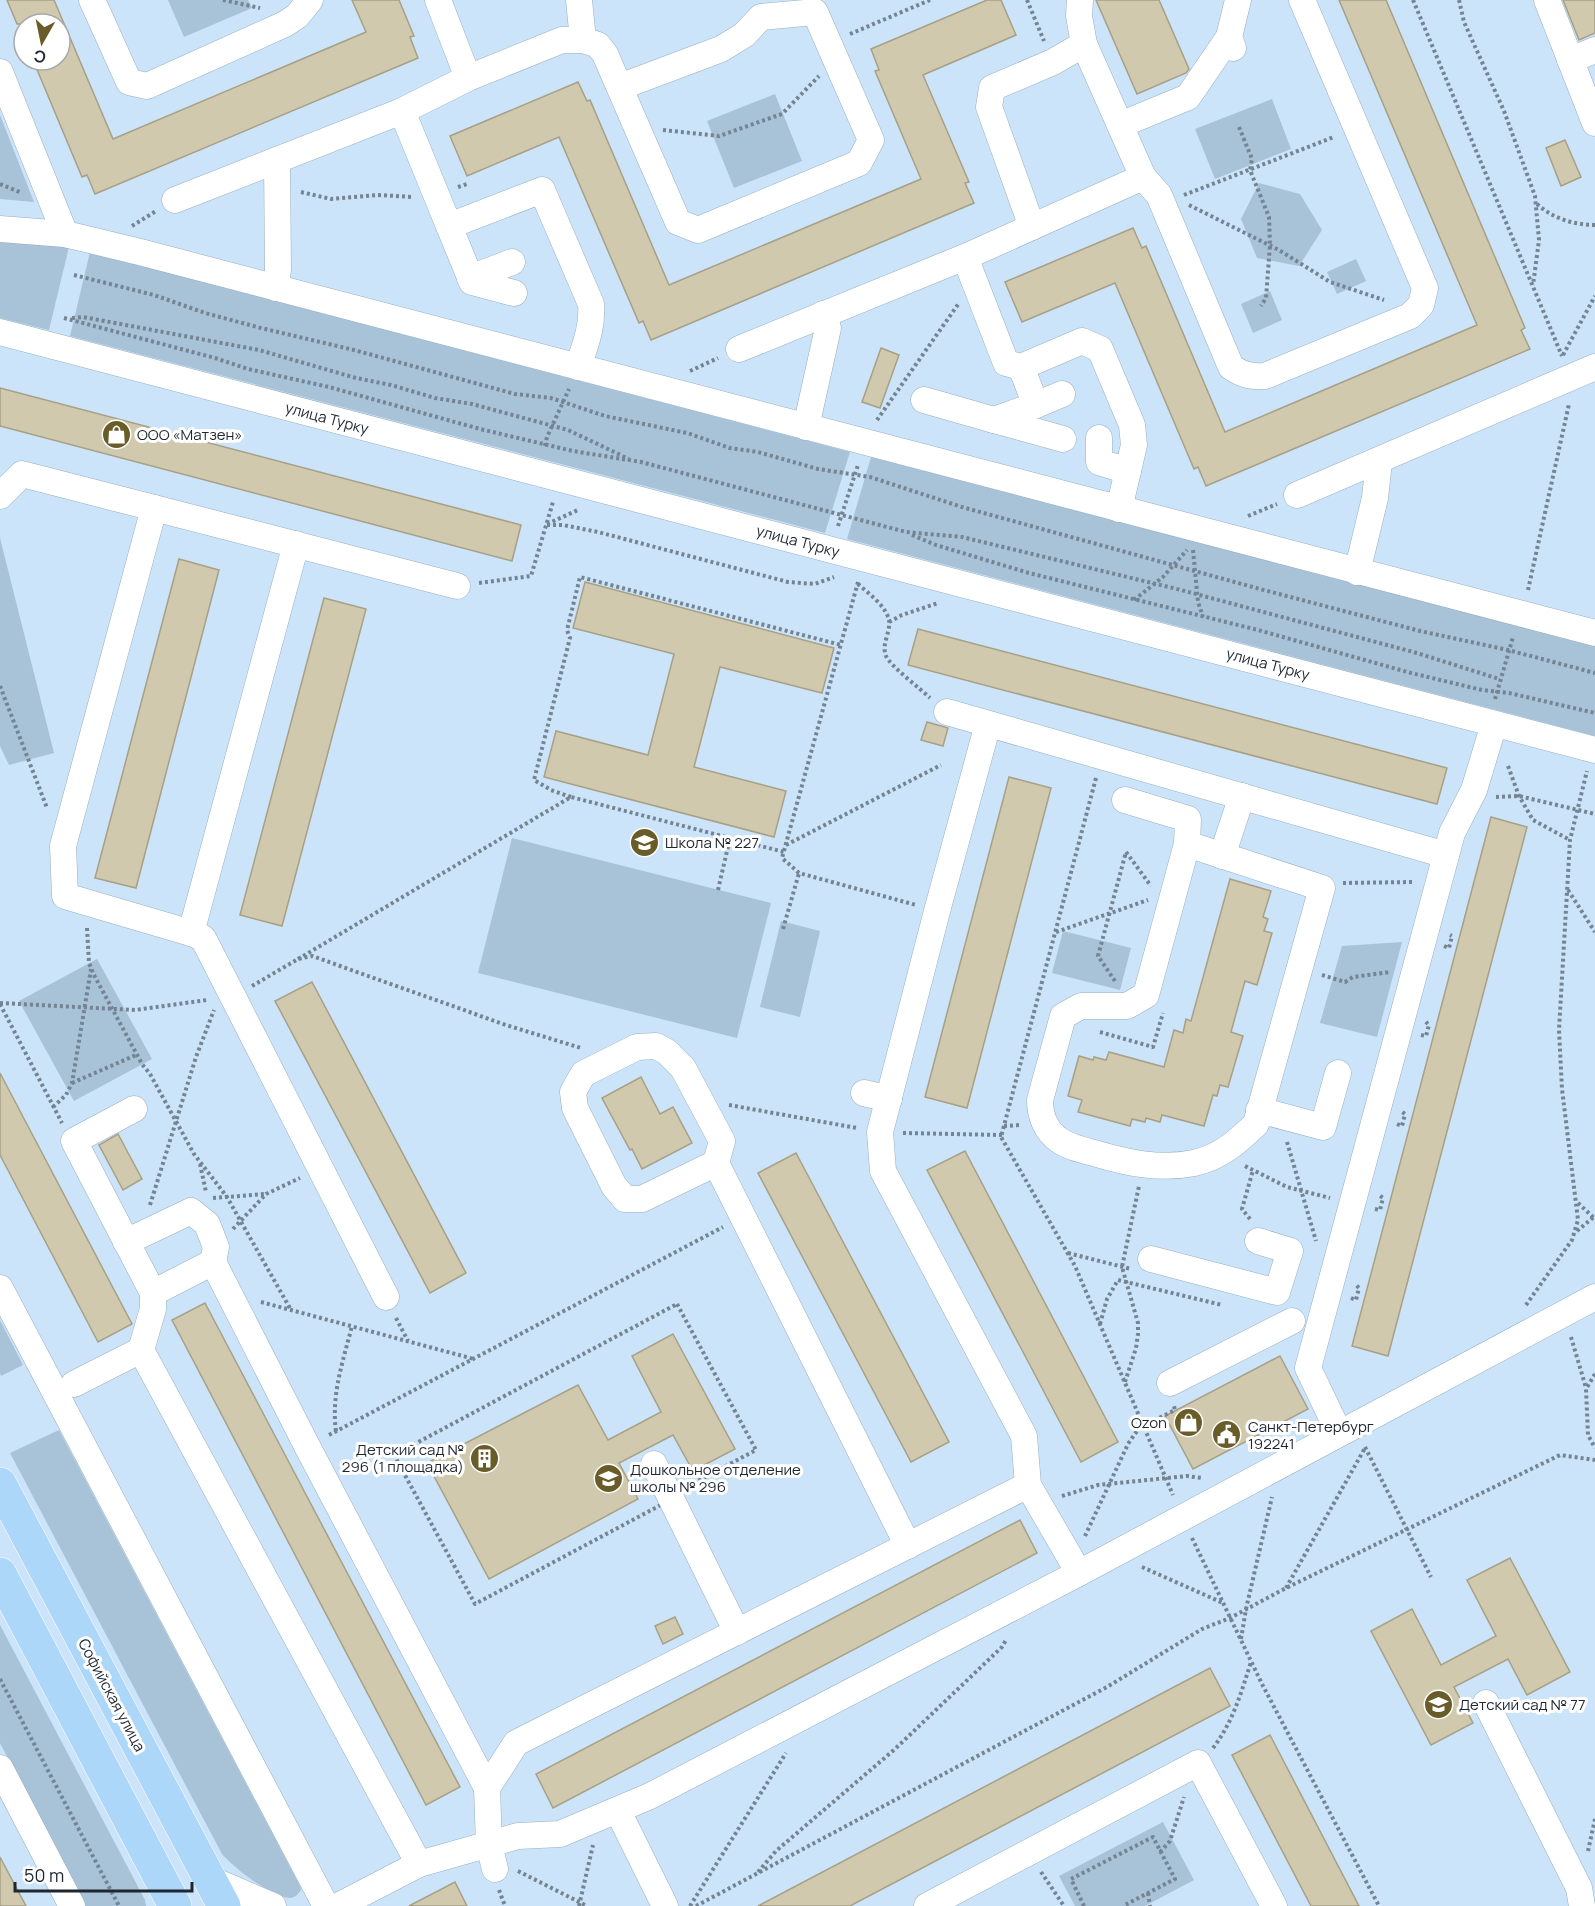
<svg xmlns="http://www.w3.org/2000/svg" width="1595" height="1906" font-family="Manrope,sans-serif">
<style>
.green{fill:#a8c2d8}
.building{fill:#d0c9ad;stroke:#a7a086;stroke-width:1.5}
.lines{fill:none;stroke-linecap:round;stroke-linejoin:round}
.minor-casing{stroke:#97afc2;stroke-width:27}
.major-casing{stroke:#fff;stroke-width:34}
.path{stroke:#748492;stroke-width:4;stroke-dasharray:3 3;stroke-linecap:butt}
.minor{stroke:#fff;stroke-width:26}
.major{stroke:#add7f9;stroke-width:33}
.labels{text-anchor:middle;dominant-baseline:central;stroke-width:6;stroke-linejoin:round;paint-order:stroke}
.street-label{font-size:15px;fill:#1e272f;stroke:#fff}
.poi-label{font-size:15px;fill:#1e272f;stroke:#fff;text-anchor:start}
</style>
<rect width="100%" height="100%" fill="#cce4f9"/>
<g class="green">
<path d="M168,0H248L252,8L184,37Z"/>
<path d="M775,94L802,161L734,188L707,121Z"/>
<path d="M1272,99L1291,149L1215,179L1195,129Z"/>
<path d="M0,115L34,202L0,199Z"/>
<path d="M1259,183L1300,194L1322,230L1299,266L1257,258L1241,219Z"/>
<path d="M0,242L69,247L49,330L0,318Z"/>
<path d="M90,252L850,452L825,533L70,336Z"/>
<path d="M1356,259L1366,281L1337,294L1327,272Z"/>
<path d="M1270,291L1282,320L1253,333L1241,304Z"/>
<path d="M871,457L1595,646V736L847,539Z"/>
<path d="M0,538L54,753L9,765L0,746Z"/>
<path d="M512,838L771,903L737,1038L478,973Z"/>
<path d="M781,921L820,931L800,1017L760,1007Z"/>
<path d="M1063,931L1131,948L1120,990L1052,973Z"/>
<path d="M1402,942L1377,1037L1320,1023L1342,946Z"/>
<path d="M97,959L152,1059L74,1101L19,1001Z"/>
<path d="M0,1320L23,1365L1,1376L0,1373Z"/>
<path d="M59,1430L300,1886L301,1890C298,1894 295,1898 290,1898C271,1897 234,1868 222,1854L10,1453Z"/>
<path d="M0,1625L145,1900L146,1906H86L0,1743Z"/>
<path d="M1163,1822L1194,1880L1145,1906H1075L1059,1876Z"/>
</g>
<g class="building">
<path d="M7,0H54L113,139L366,32L352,0H399L414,36L410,37L418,58L95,194L87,175L82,177L33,60H60V24H17Z"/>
<path d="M987,0H1001L1016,35L923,75L969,182L965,183L974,203L651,340L643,321L639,323L559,137L467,176L450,136L578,82L587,101L590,100L669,285L921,179L875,71L879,70L871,49Z"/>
<path d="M1096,0H1159L1189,69L1186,73L1137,94Z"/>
<path d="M1339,0H1386L1525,328L1521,330L1530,349L1206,486L1198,467L1194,469L1115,283L1022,322L1005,282L1133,228L1142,248L1146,246L1225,432L1477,325Z"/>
<path d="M1563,0H1595V33L1579,40Z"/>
<path d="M1565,140L1581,177L1561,186L1546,148Z"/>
<path d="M881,348L899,355L880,408L862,402Z"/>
<path d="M0,388L521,525L512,561L0,426Z"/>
<path d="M179,559L219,570L136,888L95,878Z"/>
<path d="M585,582L834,648L822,693L720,667L694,767L786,791L774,837L544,777L556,731L648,755L674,654L573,628Z"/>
<path d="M324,598L366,609L282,926L240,915Z"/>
<path d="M918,629L1447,768L1437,804L908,665Z"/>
<path d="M927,722L948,728L943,746L921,740Z"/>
<path d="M1009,777L1051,788L967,1108L925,1097Z"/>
<path d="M1491,817L1527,827L1388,1356L1352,1346Z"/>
<path d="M1230,879L1271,891L1263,917L1268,919L1264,931L1272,933L1257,985L1245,981L1231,1032L1243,1036L1228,1087L1220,1085L1217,1096L1213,1095L1204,1126L1162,1115L1160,1122L1146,1118L1145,1122L1132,1119L1130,1126L1078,1112L1082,1100L1068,1096L1079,1056L1093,1060L1094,1057L1106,1060L1109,1052L1164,1067L1174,1030L1183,1033L1186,1019L1191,1021Z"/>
<path d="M312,982L466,1273L430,1293L275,1001Z"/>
<path d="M0,1073L132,1324L98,1342L0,1155Z"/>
<path d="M641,1077L660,1114L673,1107L692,1143L642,1169L632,1149L630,1150L602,1098Z"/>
<path d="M118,1134L142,1179L123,1190L99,1145Z"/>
<path d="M965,1151L1118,1442L1081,1462L927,1170Z"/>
<path d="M796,1153L949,1442L911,1462L758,1173Z"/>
<path d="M205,1303L460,1787L426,1805L172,1320Z"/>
<path d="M673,1334L735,1449L693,1471L673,1435L619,1463L638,1499L489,1579L427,1463L578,1385L608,1440L661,1412L632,1356Z"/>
<path d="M1280,1356L1308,1409L1193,1469L1165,1416Z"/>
<path d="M1020,1520L1037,1553L553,1808L536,1774Z"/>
<path d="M1510,1558L1570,1672L1527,1695L1508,1659L1454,1687L1473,1723L1431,1745L1371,1631L1412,1609L1441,1665L1496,1636L1467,1580Z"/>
<path d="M675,1617L683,1634L663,1644L655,1626Z"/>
<path d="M1210,1668L1230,1706L850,1906H758Z"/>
<path d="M1270,1735L1359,1906H1311L1232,1755Z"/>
<path d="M0,1857L26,1906H0Z"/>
<path d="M455,1882L467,1906H409Z"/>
</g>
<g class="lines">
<defs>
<g id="minor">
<path d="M92,0L129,82L147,86L285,24L297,16L310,0"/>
<path d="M438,0L468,78"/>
<path d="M579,0L583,40"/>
<path d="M1080,0L1079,16L1084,44L1143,177L1159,195L1231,367C1243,375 1251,377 1265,376L1410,316L1421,305L1425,288L1302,0"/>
<path d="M1547,0L1595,123"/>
<path d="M1233,48L1229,37L1238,0"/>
<path d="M1570,60L1595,50"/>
<path d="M0,72L65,234"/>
<path d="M1120,125L1188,97L1229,37"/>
<path d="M175,200L402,111"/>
<path d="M449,226L472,282L514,293"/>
<path d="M1032,227L989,107L992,88L1053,62L1084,44"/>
<path d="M0,229L65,234L140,252L1595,633"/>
<path d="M470,278L512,262"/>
<path d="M276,288L278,269L277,160"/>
<path d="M0,332L1595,750"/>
<path d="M739,349L965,257"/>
<path d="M578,367C585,346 593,326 591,304L542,190L449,226L402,111L468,78L562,40H583L598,45L605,54L678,222L698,230L859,163L871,140L815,12L761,17L744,35L721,49L620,87"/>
<path d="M1021,367L1036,405L1062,394"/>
<path d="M924,400L994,420L1036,405"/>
<path d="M994,420L1063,439"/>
<path d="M806,427L828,328L823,314"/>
<path d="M1099,438V462L1128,471"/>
<path d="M1297,495L1595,367"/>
<path d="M0,496L22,474L457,586"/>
<path d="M154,508L63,846L65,896L191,933"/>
<path d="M1119,509L1134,445L1132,425L1100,349L1082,341L1021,367L1006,363L965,257L1143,177"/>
<path d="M296,544L191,933L203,938L386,1297"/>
<path d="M1357,572L1375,498L1379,461"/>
<path d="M947,712L1446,855"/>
<path d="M988,724L937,911L880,1132L883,1171L1024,1436L1028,1485L1079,1573"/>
<path d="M1125,800L1188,819L1187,844L1322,888L1256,1124C1237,1142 1221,1157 1194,1163C1160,1170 1127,1163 1094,1153C1082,1150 1069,1147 1059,1140C1046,1131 1040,1116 1040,1100L1063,1016L1081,1006H1127L1146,995L1187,844"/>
<path d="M1222,856L1242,796"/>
<path d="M864,1093L889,1099"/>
<path d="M134,1109L74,1141L153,1293L213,1262L307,1446L487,1788"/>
<path d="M1259,1110L1323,1127L1338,1073"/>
<path d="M716,1163L722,1141L683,1068L667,1052L656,1046L637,1047L583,1074L573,1092L575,1108L614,1186L625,1199H642L716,1163L908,1546"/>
<path d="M126,1242L191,1211L207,1224L216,1247L213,1262"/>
<path d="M1151,1259L1277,1292L1290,1251L1258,1241"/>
<path d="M0,1288L326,1906"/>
<path d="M141,1350L419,1864"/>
<path d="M1170,1383L1292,1321"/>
<path d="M74,1384L141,1350L153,1309V1293"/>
<path d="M1339,1433L1308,1368L1452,833L1474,790L1494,724"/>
<path d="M654,1464L737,1632"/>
<path d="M1486,1703L1579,1888L1582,1906"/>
<path d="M0,1768L72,1906"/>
<path d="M618,1811L665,1906"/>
<path d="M495,1869L489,1845L487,1788L516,1743L1028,1485"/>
<path d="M210,1879L273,1906"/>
<path d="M338,1906L419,1864L518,1836L560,1834L650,1796L1079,1573L1595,1297"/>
<path d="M927,1906L1198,1763L1274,1906"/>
</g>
<g id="major">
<path d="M0,1484L224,1906"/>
<path d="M0,1574L175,1906"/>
</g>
</defs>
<use href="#minor" class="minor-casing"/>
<use href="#major" class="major-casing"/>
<g class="path">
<path d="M223,0L260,8"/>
<path d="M1027,0L1044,41"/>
<path d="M1413,0L1562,356"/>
<path d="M1459,0L1464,22L1504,111L1535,196L1539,240L1533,285"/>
<path d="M850,34L930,0"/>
<path d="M1239,127L1252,159L1250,170L1269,217L1270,245L1266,298L1261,306"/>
<path d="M663,130L719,136L782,114L819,76"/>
<path d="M0,184L22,193"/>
<path d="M458,187L467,184"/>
<path d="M301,192L331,199L378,195L413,197"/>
<path d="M1184,195L1334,137"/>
<path d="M1537,204C1552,218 1574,225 1595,225"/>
<path d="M1189,205L1279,250L1330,282L1384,300"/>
<path d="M132,226L156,211"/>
<path d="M74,275L154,295L205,313L261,328L354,350L515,394L551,398L605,416L687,433L730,448L758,452L818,469L870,477L962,507L1260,589L1420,631L1508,650L1595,673"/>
<path d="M64,318L215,358L248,369L329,387L480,429L573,451L641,462L906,532L962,537L1181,590L1417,653L1499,679"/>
<path d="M72,318L83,317L259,350L356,378L391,385L435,398L472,404L568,430L629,459"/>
<path d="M1563,355L1595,296"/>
<path d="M690,371L718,358"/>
<path d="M877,420L959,303"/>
<path d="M545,446L547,437L569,389"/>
<path d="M1248,516L1277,504"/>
<path d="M547,524L578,510"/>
<path d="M547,525H563L598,532L788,582L815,584L834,577"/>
<path d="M838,526L858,465"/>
<path d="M912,535L936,545L1029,573L1258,630L1411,673L1482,690L1509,693L1595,713"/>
<path d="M1193,550L1198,602L1203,617"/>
<path d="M858,582L782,858L799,873L916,905"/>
<path d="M479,583L531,576L553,502"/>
<path d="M858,584C868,593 886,606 889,620C891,632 881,644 886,656C890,666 921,689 930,698"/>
<path d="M1528,590L1569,404"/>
<path d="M1134,600L1163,577L1187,550"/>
<path d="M889,622L902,615L938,603"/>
<path d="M0,686L47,808"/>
<path d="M1495,699L1513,637"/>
<path d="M1508,766L1519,796L1533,820L1570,840"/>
<path d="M1096,778L1001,1137L1075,1266L1173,1495"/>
<path d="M571,797L551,790L534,780L570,638L567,630L580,577L841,645"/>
<path d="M1496,797L1519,796L1595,814"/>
<path d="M786,845L941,765"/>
<path d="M1343,883L1414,882"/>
<path d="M718,890L730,838"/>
<path d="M1568,890L1595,932"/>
<path d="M87,928L89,963L94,975L142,1064L150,1074L194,1154L227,1197L291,1310"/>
<path d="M783,929L799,873"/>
<path d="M1056,932L1148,900"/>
<path d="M1444,946L1449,948L1452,936L1450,935"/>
<path d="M298,959L571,797L784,852"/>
<path d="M1322,975L1345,982L1353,977L1390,972"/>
<path d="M1115,981L1098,956L1126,852L1151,886"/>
<path d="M252,986L298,959L312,956L506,1025L581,1048"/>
<path d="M0,1003L135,1010L207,1000"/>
<path d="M0,1004L62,1123"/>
<path d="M1100,1032L1153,1047L1163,1013"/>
<path d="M1421,1035L1426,1036L1429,1025L1425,1021"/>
<path d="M72,1083L136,1055"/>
<path d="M729,1105L857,1128"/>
<path d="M53,1107L66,1095L72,1083L91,969"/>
<path d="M1397,1124L1402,1126L1405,1114L1401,1111"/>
<path d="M1004,1126L1021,1125"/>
<path d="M903,1133L1002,1135"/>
<path d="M1287,1142L1316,1241"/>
<path d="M200,1164L206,1192"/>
<path d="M1245,1166L1287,1187L1330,1198"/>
<path d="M213,1198L265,1194"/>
<path d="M1578,1203L1594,1218"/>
<path d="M150,1205L196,1057L214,1010"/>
<path d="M1375,1209L1380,1210L1383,1198L1379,1195"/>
<path d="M1250,1219L1242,1209L1253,1170"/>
<path d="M233,1229L266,1194L300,1178"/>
<path d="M1577,1231L1595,1216"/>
<path d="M1068,1253L1131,1269"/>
<path d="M1351,1298L1356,1300L1359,1288L1355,1284"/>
<path d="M261,1302L474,1359"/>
<path d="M677,1304L756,1450L694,1483L672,1499L475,1604L394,1455Z"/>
<path d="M1526,1305L1572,1240L1578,1220L1562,1089L1559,1030L1570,840L1587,771"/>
<path d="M396,1318L408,1341"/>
<path d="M1100,1324L1107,1299L1118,1280L1222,1305"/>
<path d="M1571,1337L1586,1388"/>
<path d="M1595,1374L1586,1389L1588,1435L1595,1448"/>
<path d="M1125,1382L1136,1348L1138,1334V1323L1122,1267L1139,1186"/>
<path d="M336,1431C331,1395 343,1361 352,1326"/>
<path d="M329,1435L723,1227"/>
<path d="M1365,1447L1431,1577"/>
<path d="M1062,1496L1098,1485L1187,1476L1202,1478"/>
<path d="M1085,1536L1128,1444L1139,1428L1175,1410L1174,1406"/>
<path d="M1192,1538L1262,1684L1379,1906"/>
<path d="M1142,1567L1223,1603"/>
<path d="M1286,1588L1365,1448"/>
<path d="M1241,1639L1246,1609L1272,1497"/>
<path d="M0,1679L119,1906"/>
<path d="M1213,1748C1233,1722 1241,1693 1251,1662"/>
<path d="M1588,1851L1595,1819"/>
<path d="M1160,1852L1170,1841L1184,1797"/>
<path d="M518,1871L587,1906"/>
<path d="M758,1872L776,1851L895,1749L1002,1647L1006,1640"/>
<path d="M1041,1872L1064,1906"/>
<path d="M499,1890L505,1906"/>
<path d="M1148,1893L1150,1906"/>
<path d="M579,1906L593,1845"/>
<path d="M690,1906L786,1753"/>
<path d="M696,1906L1107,1687L1202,1629L1230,1618L1286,1588L1560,1455L1595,1460"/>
<path d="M1084,1906L1071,1879L1153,1837L1175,1879L1123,1906"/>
</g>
<use href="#minor" class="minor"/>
<use href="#major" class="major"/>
</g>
<defs>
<symbol id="shop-disc" viewBox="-11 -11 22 22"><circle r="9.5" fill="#695c29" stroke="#fff"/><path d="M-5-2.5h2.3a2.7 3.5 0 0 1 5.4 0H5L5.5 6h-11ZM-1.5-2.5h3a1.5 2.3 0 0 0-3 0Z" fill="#fff"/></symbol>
<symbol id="school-disc" viewBox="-11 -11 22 22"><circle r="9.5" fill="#695c29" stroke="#fff"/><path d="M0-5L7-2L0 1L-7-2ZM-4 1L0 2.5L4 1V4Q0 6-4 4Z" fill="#fff"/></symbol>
<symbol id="civic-disc" viewBox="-11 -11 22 22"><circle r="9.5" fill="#695c29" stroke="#fff"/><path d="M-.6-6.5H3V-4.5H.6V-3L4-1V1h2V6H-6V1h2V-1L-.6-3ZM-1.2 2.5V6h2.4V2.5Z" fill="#fff"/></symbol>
<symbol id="building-disc" viewBox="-11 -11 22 22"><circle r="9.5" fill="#695c29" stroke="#fff"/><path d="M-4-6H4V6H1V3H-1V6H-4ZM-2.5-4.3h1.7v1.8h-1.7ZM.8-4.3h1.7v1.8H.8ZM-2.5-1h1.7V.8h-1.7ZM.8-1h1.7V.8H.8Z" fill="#fff"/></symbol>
</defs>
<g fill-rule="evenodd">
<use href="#shop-disc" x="100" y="418" width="33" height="33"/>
<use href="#school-disc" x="628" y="826" width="33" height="33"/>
<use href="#shop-disc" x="1172" y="1406" width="33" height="33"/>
<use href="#civic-disc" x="1210" y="1418" width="33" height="33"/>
<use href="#building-disc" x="468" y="1442" width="33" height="33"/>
<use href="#school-disc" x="592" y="1462" width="33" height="33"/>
<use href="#school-disc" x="1422" y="1688" width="33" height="33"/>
</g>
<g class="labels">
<g class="street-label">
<text transform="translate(327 418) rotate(15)">улица Турку</text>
<text transform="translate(798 541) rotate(15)">улица Турку</text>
<text transform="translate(1268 664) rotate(15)">улица Турку</text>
<text transform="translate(112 1695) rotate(62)">Софийская улица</text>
</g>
<g class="poi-label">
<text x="137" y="434">ООО «Матзен»</text>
<text x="665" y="842">Школа № 227</text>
<text x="1167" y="1422" text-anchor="end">Ozon</text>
<text x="1248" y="1426">Санкт-Петербург<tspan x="1248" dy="17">192241</tspan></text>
<text x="464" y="1449" text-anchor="end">Детский сад №<tspan x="464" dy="17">296 (1 площадка)</tspan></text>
<text x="630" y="1469">Дошкольное отделение<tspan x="630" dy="17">школы № 296</tspan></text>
<text x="1459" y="1704">Детский сад № 77</text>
</g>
</g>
<g transform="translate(42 42) rotate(189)"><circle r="28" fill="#ffffff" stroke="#a5a9ac" stroke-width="1.5"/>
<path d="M0-4.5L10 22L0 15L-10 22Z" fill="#695c29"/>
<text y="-9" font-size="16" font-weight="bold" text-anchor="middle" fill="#1e272f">С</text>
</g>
<path d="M15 1882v9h177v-9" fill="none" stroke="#1e272f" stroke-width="3"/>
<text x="24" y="1882" font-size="18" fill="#1e272f" stroke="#ffffff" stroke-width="4.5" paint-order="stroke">50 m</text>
</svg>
